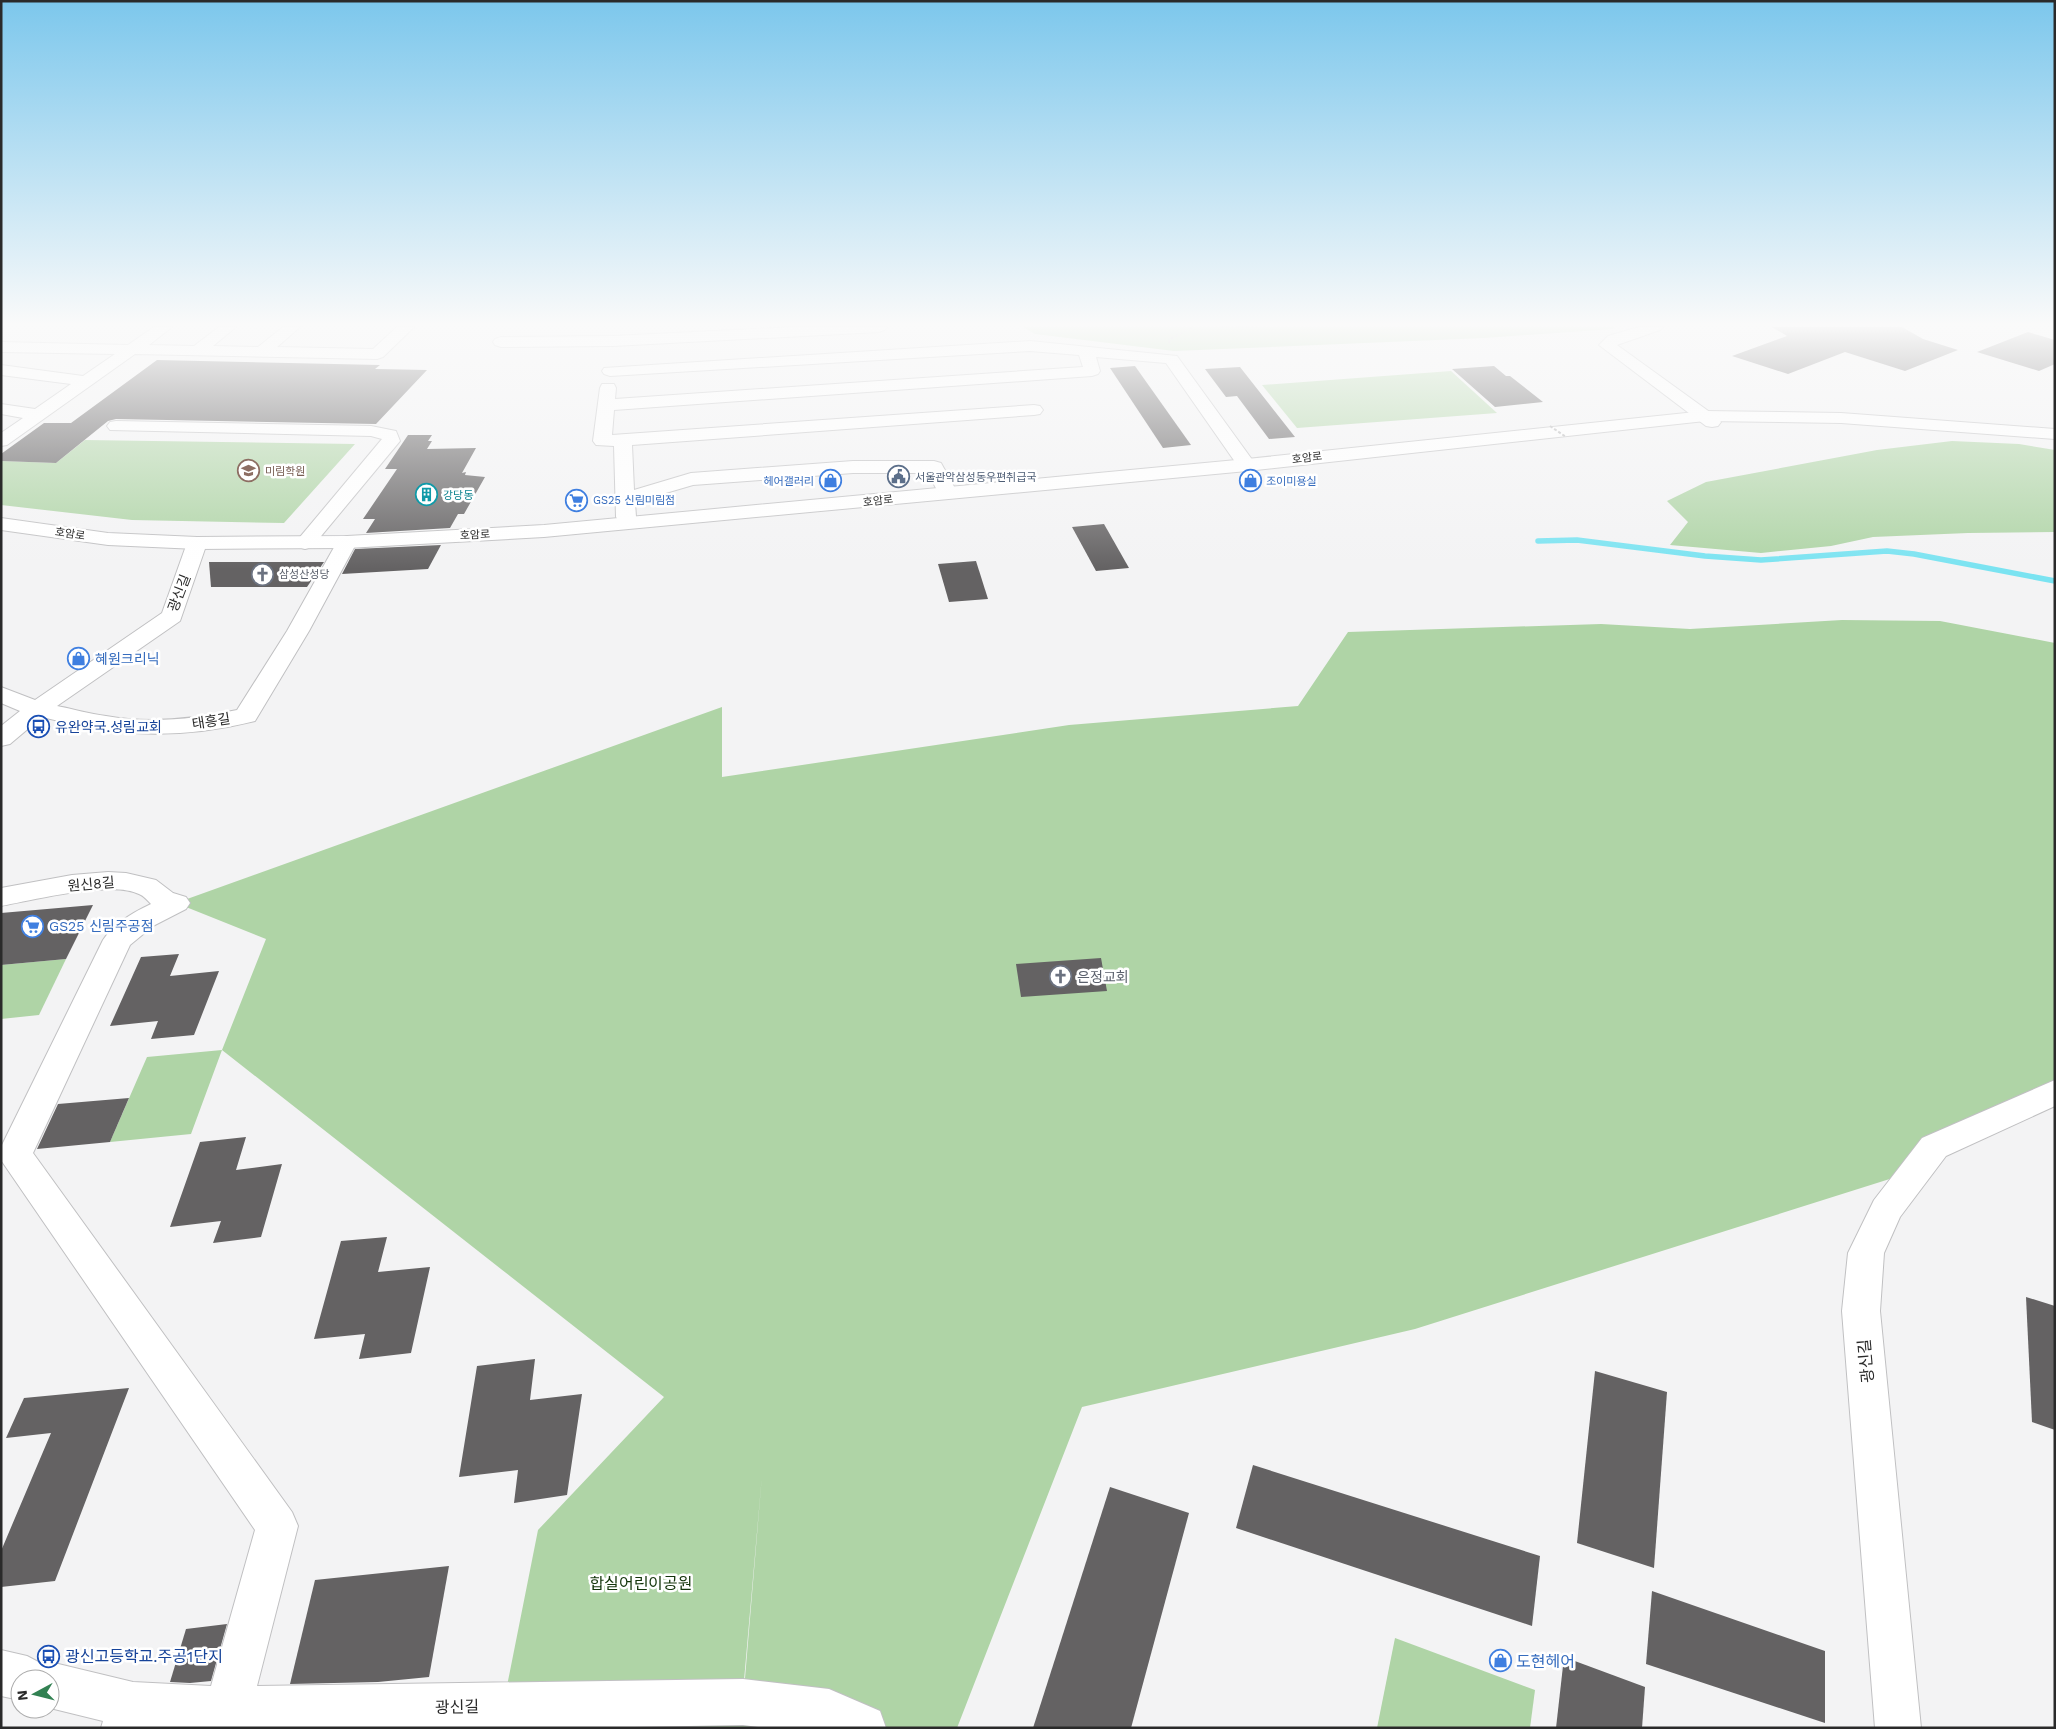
<svg xmlns="http://www.w3.org/2000/svg" width="2056" height="1729" font-family="'Work Sans','Noto Sans KR',sans-serif">
<style>
.green{fill:#afd4a6}
.lines{fill:none;stroke-linecap:round;stroke-linejoin:round}
.stream{stroke:#7ae3f1;stroke-width:5.5}
.building{fill:#646263}
.minor-casing{stroke:#c0c0c2;stroke-width:2}
.major-casing{stroke:#c0c0c2;stroke-width:2}
.path{stroke:#b4b4b5;stroke-width:2;stroke-dasharray:3 2;stroke-linecap:butt}
.minor{fill:#fff;fill-rule:evenodd}
.major{fill:#fff;fill-rule:evenodd}
.path-bridge{stroke:#b4b4b5;stroke-width:2;stroke-dasharray:3 2;stroke-linecap:butt}
.labels{text-anchor:middle;dominant-baseline:central;stroke-width:5;stroke-linejoin:round;paint-order:stroke}
.far-street-label{font-size:11px;fill:#2a2a2a;stroke:#fff}
.far-education-label{font-size:11px;fill:#785e54;stroke:#fff;text-anchor:start}
.far-service-label{font-size:11px;fill:#4e5e75;stroke:#fff;text-anchor:start}
.far-shop-label{font-size:11px;fill:#366cbe;stroke:#fff;text-anchor:start}
.far-culture-label{font-size:11px;fill:#0d838f;stroke:#fff;text-anchor:start}
.far-worship-label{font-size:11px;fill:#5b616d;stroke:#fff;text-anchor:start}
.street-label{font-size:14px;fill:#2a2a2a;stroke:#fff}
.shop-label{font-size:14px;fill:#366cbe;stroke:#fff;text-anchor:start}
.transit-label{font-size:14px;fill:#164399;stroke:#fff;text-anchor:start}
.worship-label{font-size:14px;fill:#5b616d;stroke:#fff;text-anchor:start}
.near-street-label{font-size:16px;fill:#2a2a2a;stroke:#fff}
.near-park-label{font-size:16px;fill:#13340a;stroke:#fff}
.near-transit-label{font-size:16px;fill:#164399;stroke:#fff;text-anchor:start}
.near-shop-label{font-size:16px;fill:#366cbe;stroke:#fff;text-anchor:start}
</style>
<rect width="100%" height="100%" fill="#f3f3f4"/>
<g class="green">
<path d="M1023,327H1614L1613,329L1484,338L1174,351L1035,334Z"/>
<path d="M1451,371L1497,413L1297,428L1262,385Z"/>
<path d="M85,440L355,444L284,523L132,520L1,505V461L56,463Z"/>
<path d="M1952,441L2019,444L2055,450V532L1968,533L1873,537L1831,546L1761,553L1670,545L1688,522L1667,501L1706,482L1877,450Z"/>
<path d="M1842,620L1940,621L2055,643V1092L1915,1171L1415,1329L1082,1407L957,1728H124L743,1702L762,1475L743,1692L505,1696L538,1530L664,1397L222,1050L191,1134L110,1142L147,1057L222,1050L266,939L176,903L722,707V777L1069,725L1298,706L1348,632L1601,624L1690,629Z"/>
<path d="M66,959L39,1015L1,1019V965Z"/>
<path d="M1395,1638L1535,1690L1530,1728H1377Z"/>
</g>
<g class="lines">
<path class="stream" d="M1538,541L1577,540L1705,556L1761,560L1887,551L1914,554L2055,581"/>
</g>
<g class="building">
<path d="M1772,327H1902L1923,339L1958,350L1905,371L1845,352L1788,374L1732,356L1787,336Z"/>
<path d="M2028,332L2055,340V364L2039,371L1977,352Z"/>
<path d="M157,360L380,365L375,369L427,370L376,424L116,419L108,421L56,463L1,461V454L44,423H71Z"/>
<path d="M1135,366L1191,445L1163,448L1110,368Z"/>
<path d="M1494,366L1506,376H1510L1543,402L1495,407L1452,369Z"/>
<path d="M1240,367L1295,437L1269,439L1237,396L1226,397L1205,369Z"/>
<path d="M408,435H432L428,441H432L427,449L476,448L462,473L466,472L465,475L485,477L464,514H458L450,528L366,533L375,519H363L397,469H385Z"/>
<path d="M1104,524L1129,568L1096,571L1072,527Z"/>
<path d="M441,545L428,569L342,574L355,549Z"/>
<path d="M976,561L988,599L949,602L938,564Z"/>
<path d="M209,562H324L307,587H211Z"/>
<path d="M93,905L66,959L1,965V913Z"/>
<path d="M179,954L170,976L219,971L194,1035L151,1039L158,1021L110,1026L141,957Z"/>
<path d="M1101,958L1107,991L1021,997L1016,964Z"/>
<path d="M129,1098L110,1142L37,1149L58,1104Z"/>
<path d="M246,1137L236,1170L282,1164L261,1237L213,1243L221,1221L170,1227L200,1142Z"/>
<path d="M387,1237L378,1272L430,1267L411,1353L359,1359L365,1334L314,1339L341,1241Z"/>
<path d="M2026,1297L2055,1306V1430L2032,1422Z"/>
<path d="M535,1359L530,1400L582,1394L567,1495L514,1503L518,1470L459,1477L477,1366Z"/>
<path d="M1595,1371L1667,1392L1654,1568L1577,1543Z"/>
<path d="M129,1388L55,1581L1,1587V1551L51,1433L6,1438L24,1398Z"/>
<path d="M1253,1465L1540,1556L1532,1626L1236,1528Z"/>
<path d="M1110,1487L1189,1513L1131,1728H1033Z"/>
<path d="M449,1566L429,1677L378,1682L290,1684L315,1580Z"/>
<path d="M1652,1591L1825,1651V1723L1646,1664Z"/>
<path d="M227,1624L211,1681L190,1683L170,1682L186,1629Z"/>
<path d="M1564,1657L1645,1687L1642,1728H1556Z"/>
</g>
<g class="lines">
<defs>
<g id="minor">
<path d="M154,327H172L149,345L194,346L219,327H236L213,346L258,347L283,327H300L277,347L373,349L397,327H414L383,357L377,359L135,354L7,445L1,446V433L23,418L1,414V404L35,409L71,384L1,375V365L83,376L115,354L1,352V342L128,345Z"/>
<path d="M795,327H887L884,330L879,332L613,346L501,347L495,345L493,342L495,339L501,337L613,336Z"/>
<path d="M1639,327H1663L1660,330L1617,345L1718,418L1721,422L1718,426L1712,427L1706,426L1599,345L1608,336Z"/>
<path d="M1030,341L1177,356L1256,465L1254,469L1247,471L1240,469L1166,363L1096,357L1100,371L1098,374L1092,376L614,410L612,435L1034,405L1040,406L1043,410L1040,414L1034,415L632,445L634,490L691,473L853,461H934L941,463L957,492L954,496L947,498L940,496L928,473H853L693,485L635,502L636,517L633,521L626,523L619,521L616,517L614,446L596,445L593,441L600,388L602,384H614L616,388L615,399L1083,367L1079,355L1030,351L610,376L604,374L602,371L604,368Z"/>
<path d="M116,421L371,426L396,431L400,441L312,547L305,549L298,547L295,543L382,439L371,436L110,430L107,426L110,422Z"/>
<path d="M347,536L354,538L357,542L309,631L255,721C207,733 159,737 110,731C87,729 64,722 42,717L10,744L1,746V726L20,711L1,703V687L35,700L162,613L187,543L190,539L197,537L204,539L207,543L180,621L57,706C73,709 90,714 106,716C150,724 195,719 237,710L287,631L337,542L340,538Z"/>
<path d="M108,872L126,873L156,880L173,893L186,897L190,903L186,909L153,926L130,945L33,1153L292,1512L298,1526L257,1686L743,1679L829,1689L880,1711L886,1728H765L743,1725L579,1728H101L103,1721L50,1708V1679H20V1700L1,1696V1650L27,1656L44,1665L50,1662L133,1682L211,1686L255,1530L1,1160V1147L103,940C114,923 134,912 151,904C147,900 144,896 139,894C113,880 32,900 1,906V888L72,875Z"/>
<path d="M2055,1080V1106L1946,1156L1900,1217L1884,1253L1880,1311L1921,1728H1875L1842,1311L1848,1253L1874,1200L1922,1138Z"/>
</g>
<path id="major" d="M1705,411L1841,413L2055,429V439L1841,423L1705,421L1247,471L544,537L347,548L197,549L108,545L1,530V518L108,533L197,537L347,536L544,525L1247,459Z"/>
</defs>
<use href="#minor" class="minor-casing"/>
<use href="#major" class="major-casing"/>
<g class="path">
<path d="M1221,327H1257"/>
<path d="M1169,343L1170,339L1193,327"/>
</g>
<use href="#minor" class="minor"/>
<use href="#major" class="major"/>
<path class="path-bridge" d="M1550,426L1566,437"/>
</g>
<linearGradient id="sky" x2="0" y2="1"><stop stop-color="#7cc7ec"/><stop offset="0.57" stop-color="#fafafa"/><stop offset="1" stop-color="#fafafa" stop-opacity="0"/></linearGradient>
<rect width="2056" height="569" fill="url(#sky)"/>
<defs>
<symbol id="school-ring" viewBox="-11 -11 22 22"><circle r="9.5" fill="#fff" stroke="#8d6e63" stroke-width="1.5"/><path d="M0-5L7-2L0 1L-7-2ZM-4 1L0 2.5L4 1V4Q0 6-4 4Z" fill="#8d6e63"/></symbol>
<symbol id="civic-ring" viewBox="-11 -11 22 22"><circle r="9.5" fill="#fff" stroke="#5c6f8a" stroke-width="1.5"/><path d="M-.6-6.5H3V-4.5H.6V-3L4-1V1h2V6H-6V1h2V-1L-.6-3ZM-1.2 2.5V6h2.4V2.5Z" fill="#5c6f8a"/></symbol>
<symbol id="shop-ring" viewBox="-11 -11 22 22"><circle r="9.5" fill="#fff" stroke="#3f7fe0" stroke-width="1.5"/><path d="M-5-2.5h2.3a2.7 3.5 0 0 1 5.4 0H5L5.5 6h-11ZM-1.5-2.5h3a1.5 2.3 0 0 0-3 0Z" fill="#3f7fe0"/></symbol>
<symbol id="building-ring" viewBox="-11 -11 22 22"><circle r="9.5" fill="#fff" stroke="#0f9aa8" stroke-width="1.5"/><path d="M-4-6H4V6H1V3H-1V6H-4ZM-2.5-4.3h1.7v1.8h-1.7ZM.8-4.3h1.7v1.8H.8ZM-2.5-1h1.7V.8h-1.7ZM.8-1h1.7V.8H.8Z" fill="#0f9aa8"/></symbol>
<symbol id="supermarket-ring" viewBox="-11 -11 22 22"><circle r="9.5" fill="#fff" stroke="#3f7fe0" stroke-width="1.5"/><path d="M-6-5.5h2.5l.6 2H6L4.5 2H-2.5L-4.4-4H-6ZM-1.5 3.2a1.3 1.3 0 1 0 .1 0ZM3 3.2a1.3 1.3 0 1 0 .1 0Z" fill="#3f7fe0"/></symbol>
<symbol id="church-ring" viewBox="-11 -11 22 22"><circle r="9.5" fill="#fff" stroke="#6b7280" stroke-width="1.5"/><path d="M-1.2-6h2.4v3.5h3.3v2.4h-3.3V6h-2.4V-.1h-3.3v-2.4h3.3Z" fill="#6b7280"/></symbol>
<symbol id="bus-ring" viewBox="-11 -11 22 22"><circle r="9.5" fill="#fff" stroke="#1a4fb4" stroke-width="1.5"/><path d="M-5-6H5V4H4V6H2V4H-2V6H-4V4H-5ZM-3.5-4V0h7V-4ZM-3.5 1.2v1.5H-2V1.2ZM2 1.2v1.5H3.5V1.2Z" fill="#1a4fb4"/></symbol>
</defs>
<g fill-rule="evenodd">
<use href="#school-ring" x="236" y="458" width="25" height="25"/>
<use href="#civic-ring" x="886" y="464" width="25" height="25"/>
<use href="#shop-ring" x="818" y="468" width="25" height="25"/>
<use href="#shop-ring" x="1238" y="468" width="25" height="25"/>
<use href="#building-ring" x="414" y="482" width="25" height="25"/>
<use href="#supermarket-ring" x="564" y="488" width="25" height="25"/>
<use href="#church-ring" x="250" y="562" width="25" height="25"/>
<use href="#shop-ring" x="66" y="646" width="25" height="25"/>
<use href="#bus-ring" x="26" y="714" width="25" height="25"/>
<use href="#supermarket-ring" x="20" y="914" width="25" height="25"/>
<use href="#church-ring" x="1048" y="964" width="25" height="25"/>
<use href="#bus-ring" x="36" y="1644" width="25" height="25"/>
<use href="#shop-ring" x="1488" y="1648" width="25" height="25"/>
</g>
<g class="labels">
<g class="far-street-label">
<text transform="translate(1307 458) rotate(-7)">호암로</text>
<text transform="translate(878 501) rotate(-7)">호암로</text>
<text transform="translate(70 534) rotate(8)">호암로</text>
<text transform="translate(475 535) rotate(-3)">호암로</text>
</g>
<g class="far-education-label">
<text x="265" y="471">미림학원</text>
</g>
<g class="far-service-label">
<text x="915" y="477">서울관악삼성동우편취급국</text>
</g>
<g class="far-shop-label">
<text x="814" y="481" text-anchor="end">헤어갤러리</text>
<text x="1266" y="481">조이미용실</text>
<text x="593" y="500">GS25 신림미림점</text>
</g>
<g class="far-culture-label">
<text x="443" y="495">강당동</text>
</g>
<g class="far-worship-label">
<text x="279" y="574">삼성산성당</text>
</g>
<g class="street-label">
<text transform="translate(179 593) rotate(-69)">광신길</text>
<text transform="translate(211 721) rotate(-9)">태흥길</text>
<text transform="translate(91 884) rotate(-5)">원신8길</text>
</g>
<g class="shop-label">
<text x="95" y="659">혜원크리닉</text>
<text x="49" y="926">GS25 신림주공점</text>
</g>
<g class="transit-label">
<text x="55" y="727">유완약국.성림교회</text>
</g>
<g class="worship-label">
<text x="1077" y="977">은정교회</text>
</g>
<g class="near-street-label">
<text transform="translate(1866 1361) rotate(-95)">광신길</text>
<text transform="translate(457 1707) rotate(-1)">광신길</text>
</g>
<g class="near-park-label">
<text x="641" y="1583">합실어린이공원</text>
</g>
<g class="near-transit-label">
<text x="65" y="1656">광신고등학교.주공1단지</text>
</g>
<g class="near-shop-label">
<text x="1516" y="1661">도현헤어</text>
</g>
</g>
<rect width="2056" height="1729" fill="none" stroke="#2a2a2a" stroke-width="5"/>
<g transform="translate(35 1694) rotate(263)"><circle r="24" fill="#ffffff" stroke="#aaaaaa"/>
<path d="M0-4L9 19L0 12L-9 19Z" fill="#328152"/>
<text y="-8" font-size="14" font-weight="bold" text-anchor="middle" fill="#2a2a2a">N</text>
</g>
</svg>
